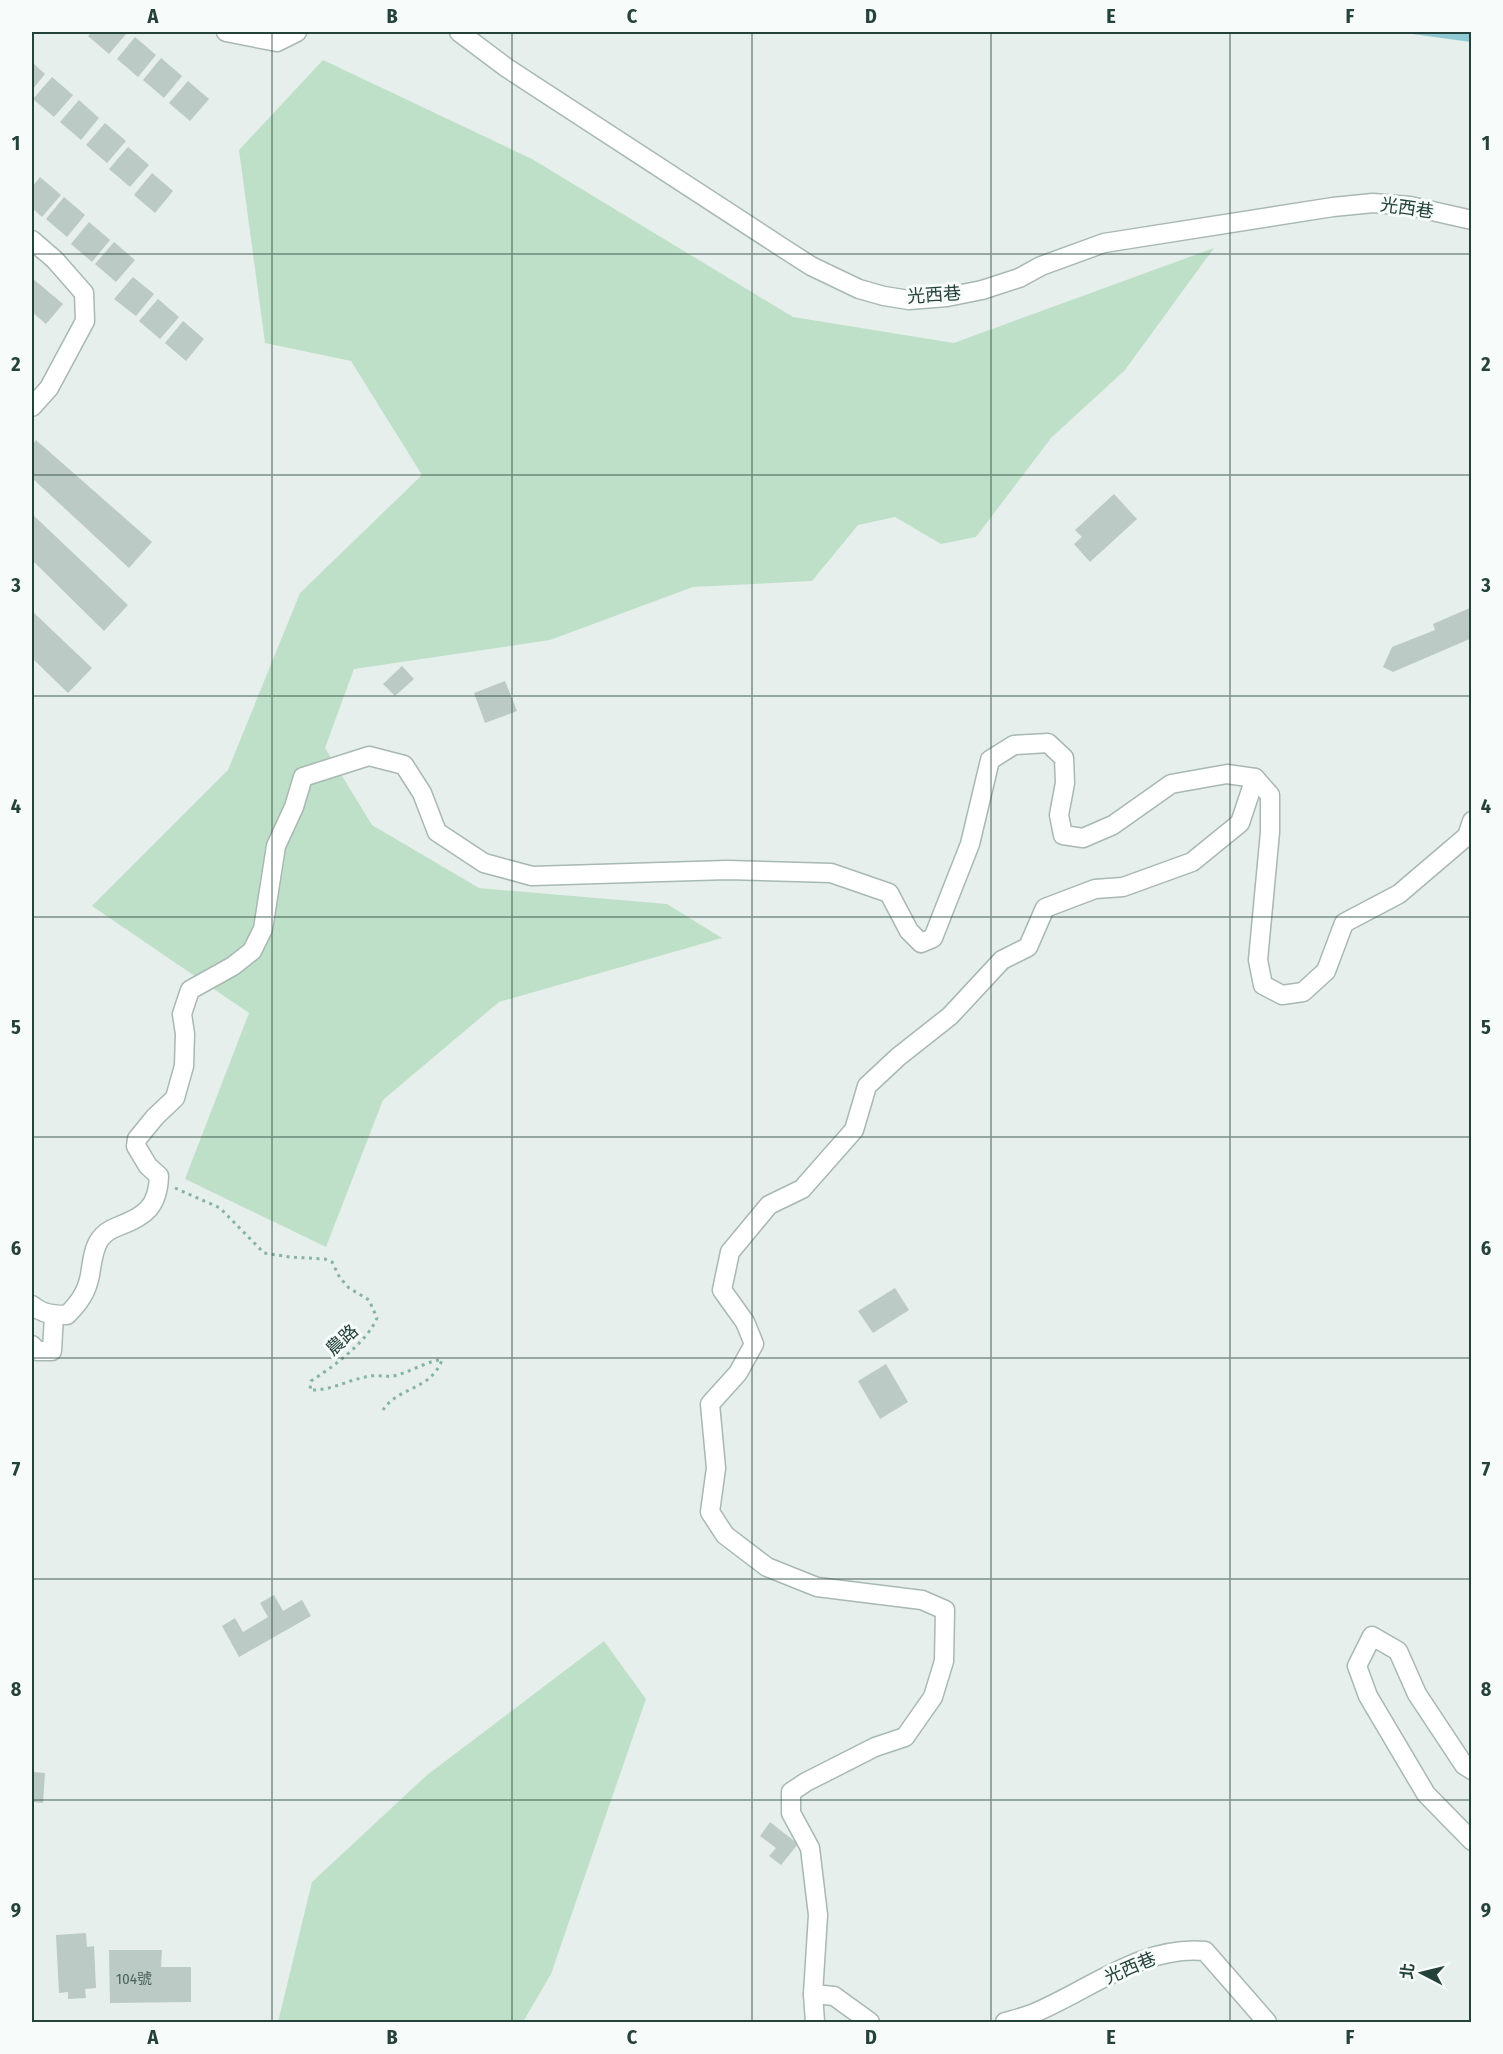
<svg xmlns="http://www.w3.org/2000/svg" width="1503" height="2054" font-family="'Fira Sans Condensed','Noto Sans TC',sans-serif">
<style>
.green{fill:#bfe0c8}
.water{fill:#8ec9d4}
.building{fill:#bbcac4}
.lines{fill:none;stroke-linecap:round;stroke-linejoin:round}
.minor-casing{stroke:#a8b8b2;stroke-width:21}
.path{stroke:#86b3a5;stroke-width:3;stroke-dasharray:3 4.5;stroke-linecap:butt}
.minor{stroke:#fff;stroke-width:18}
.grid{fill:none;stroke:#24423a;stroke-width:1.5;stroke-opacity:0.55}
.labels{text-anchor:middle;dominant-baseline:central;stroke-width:6;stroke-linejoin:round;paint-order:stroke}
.number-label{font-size:15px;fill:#4a645c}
.street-label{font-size:18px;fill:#24423a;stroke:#f7fbf9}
.neatline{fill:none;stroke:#24423a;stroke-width:2}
.grid-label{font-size:20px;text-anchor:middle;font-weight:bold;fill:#24423a}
</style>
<rect width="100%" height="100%" fill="#e6efeb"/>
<g class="green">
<path d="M323,60L532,159L793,317L954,343L1214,248L1125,370L1051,438L976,537L941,544L895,517L858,525L812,581L693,587L550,640L354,669L325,748L372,825L479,888L667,904L722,938L499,1002L383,1100L326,1247L185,1179L249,1013L92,906L228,770L300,593L422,475L351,361L265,343L239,150Z"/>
<path d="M604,1641L646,1699L551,1974L523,2022H278L312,1882L427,1775Z"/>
</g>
<path class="water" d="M1398,32H1471V42Z"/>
<g class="building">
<path d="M92,32H126L127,33L109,54L88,36Z"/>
<path d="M135,37L156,55L138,77L117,59Z"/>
<path d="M161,58L182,76L164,98L143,80Z"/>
<path d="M32,62L45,74L32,90Z"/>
<path d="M52,77L73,95L54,117L33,99Z"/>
<path d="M188,81L209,99L190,121L169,103Z"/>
<path d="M79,100L99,118L81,140L60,122Z"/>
<path d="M105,123L126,141L107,163L86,145Z"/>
<path d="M128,147L149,165L130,187L109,169Z"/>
<path d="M152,173L173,191L155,213L134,195Z"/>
<path d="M40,177L61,195L42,217L32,208V187Z"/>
<path d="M64,197L85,215L67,237L46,219Z"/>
<path d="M89,222L110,240L92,262L71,244Z"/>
<path d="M114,242L135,260L116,282L95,264Z"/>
<path d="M133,277L154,294L136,316L114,299Z"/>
<path d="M32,278L63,304L46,324L32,312Z"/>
<path d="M158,299L179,317L160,339L139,321Z"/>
<path d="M183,321L204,339L186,361L165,343Z"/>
<path d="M36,440L152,542L129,568L32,478V446Z"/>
<path d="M1114,494L1137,519L1090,562L1074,544L1082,537L1075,530Z"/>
<path d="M32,514L128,605L104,631L32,560Z"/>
<path d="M1472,607V638L1393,672L1383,667L1392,647L1435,630L1433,624Z"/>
<path d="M32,611L92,668L68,693L32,658Z"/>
<path d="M402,666L414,679L395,696L383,684Z"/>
<path d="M505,681L517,711L485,723L474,693Z"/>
<path d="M895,1288L909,1310L873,1333L858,1311Z"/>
<path d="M886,1364L908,1402L880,1419L858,1381Z"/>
<path d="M274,1595L283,1611L302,1600L311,1616L239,1657L222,1626L235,1618L243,1632L268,1617L260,1603Z"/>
<path d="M33,1772L45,1773L43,1803L32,1802Z"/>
<path d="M770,1822L798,1844L781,1865L769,1856L776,1848L760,1836Z"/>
<path d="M86,1933L87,1947L94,1946L96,1988L85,1989L86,1998L68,1999V1992L59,1993L56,1935Z"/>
<path d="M109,1950H162L161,1967H191V2002L110,2003Z"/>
</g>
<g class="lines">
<defs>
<g id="minor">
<path d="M226,32L277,42L297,32"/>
<path d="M459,32L507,68L783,248L811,266L859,289L884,296L909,300L947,297L982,290L1019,278L1041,266L1104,243L1333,207L1373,203L1410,206L1472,220"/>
<path d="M32,240L55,260L84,293L85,321L49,388L32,407"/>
<path d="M32,1305C42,1314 54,1315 67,1315C79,1303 87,1292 90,1275C92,1263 93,1249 100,1239C105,1232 111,1229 119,1226C146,1216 158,1206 159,1176L148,1166L136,1146L137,1139L155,1117L175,1098L184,1066L185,1034L182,1014L190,990L233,966L252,951L263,929L276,846L294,807L303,777L369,756L404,765L422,793L437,832L484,863L532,876L727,870L831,873L889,893L909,931L921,943L933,938L970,844L990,760L1014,745L1048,743L1064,758L1065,783L1059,815L1063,835L1083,838L1113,825L1171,784L1227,774L1255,778L1270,795V832L1258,960L1263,985L1282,995L1303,992L1326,971L1344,923L1399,894L1467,836L1472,821"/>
<path d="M32,1345L37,1351H52L54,1315"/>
<path d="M1472,1770L1464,1765L1417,1694L1398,1651L1372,1636L1357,1666L1368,1696L1426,1794L1472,1841"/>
<path d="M813,1994L834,1996L870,2022"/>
<path d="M815,2022L813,1994L818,1915L810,1848L791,1813V1792L806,1782L875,1747L905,1737L933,1697L944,1661L945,1610L922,1600L817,1587L767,1567L725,1535L710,1512L716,1468L710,1404L738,1373L754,1344L745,1322L722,1290L730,1252L769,1205L802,1189L854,1130L867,1086L898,1057L950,1016L1002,960L1028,947L1045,908L1095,889L1123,887L1192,862L1240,823L1255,778"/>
<path d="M1005,2022C1014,2020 1023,2017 1032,2014C1088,1991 1142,1945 1205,1951L1267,2022"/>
</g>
</defs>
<use href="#minor" class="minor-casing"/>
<path class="path" d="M175,1188L220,1208L264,1253L290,1257L325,1259L332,1262L340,1278L349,1288L369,1300L377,1318C367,1342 333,1367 311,1381L310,1390C329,1391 346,1381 365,1377C374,1374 384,1377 393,1376C406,1374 434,1358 442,1360C430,1391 399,1386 383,1410"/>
<use href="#minor" class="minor"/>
</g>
<path class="grid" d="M272,32V2022M512,32V2022M752,32V2022M991,32V2022M1230,32V2022M32,254H1472M32,475H1472M32,696H1472M32,917H1472M32,1137H1472M32,1358H1472M32,1579H1472M32,1800H1472"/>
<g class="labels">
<g class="number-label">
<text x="134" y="1979">104號</text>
</g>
<g class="street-label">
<text transform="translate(1407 208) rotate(8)">光西巷</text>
<text transform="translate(934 295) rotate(-4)">光西巷</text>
<text transform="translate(342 1340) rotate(-42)">農路</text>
<text transform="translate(1130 1968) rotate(-23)">光西巷</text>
</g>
</g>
<rect width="1503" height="2054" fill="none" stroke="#f7fbf9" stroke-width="66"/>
<g transform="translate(1422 1973) rotate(277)" stroke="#f7fbf9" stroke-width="4.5" paint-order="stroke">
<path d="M0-4.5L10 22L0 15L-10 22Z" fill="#24423a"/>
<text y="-9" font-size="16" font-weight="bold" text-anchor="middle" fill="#24423a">北</text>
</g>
<rect x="33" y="33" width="1437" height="1988" class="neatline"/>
<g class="grid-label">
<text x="153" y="23">A</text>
<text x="392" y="23">B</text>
<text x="632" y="23">C</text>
<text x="871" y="23">D</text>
<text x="1111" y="23">E</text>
<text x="1350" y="23">F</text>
<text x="16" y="150">1</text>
<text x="1486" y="150">1</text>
<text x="16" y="371">2</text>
<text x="1486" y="371">2</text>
<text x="16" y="592">3</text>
<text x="1486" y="592">3</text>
<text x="16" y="813">4</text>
<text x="1486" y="813">4</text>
<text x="16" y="1034">5</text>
<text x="1486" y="1034">5</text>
<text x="16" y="1255">6</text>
<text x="1486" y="1255">6</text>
<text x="16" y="1476">7</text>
<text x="1486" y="1476">7</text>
<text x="16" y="1696">8</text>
<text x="1486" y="1696">8</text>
<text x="16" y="1917">9</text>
<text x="1486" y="1917">9</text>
<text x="153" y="2044">A</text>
<text x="392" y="2044">B</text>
<text x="632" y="2044">C</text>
<text x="871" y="2044">D</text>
<text x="1111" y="2044">E</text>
<text x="1350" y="2044">F</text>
</g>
</svg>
